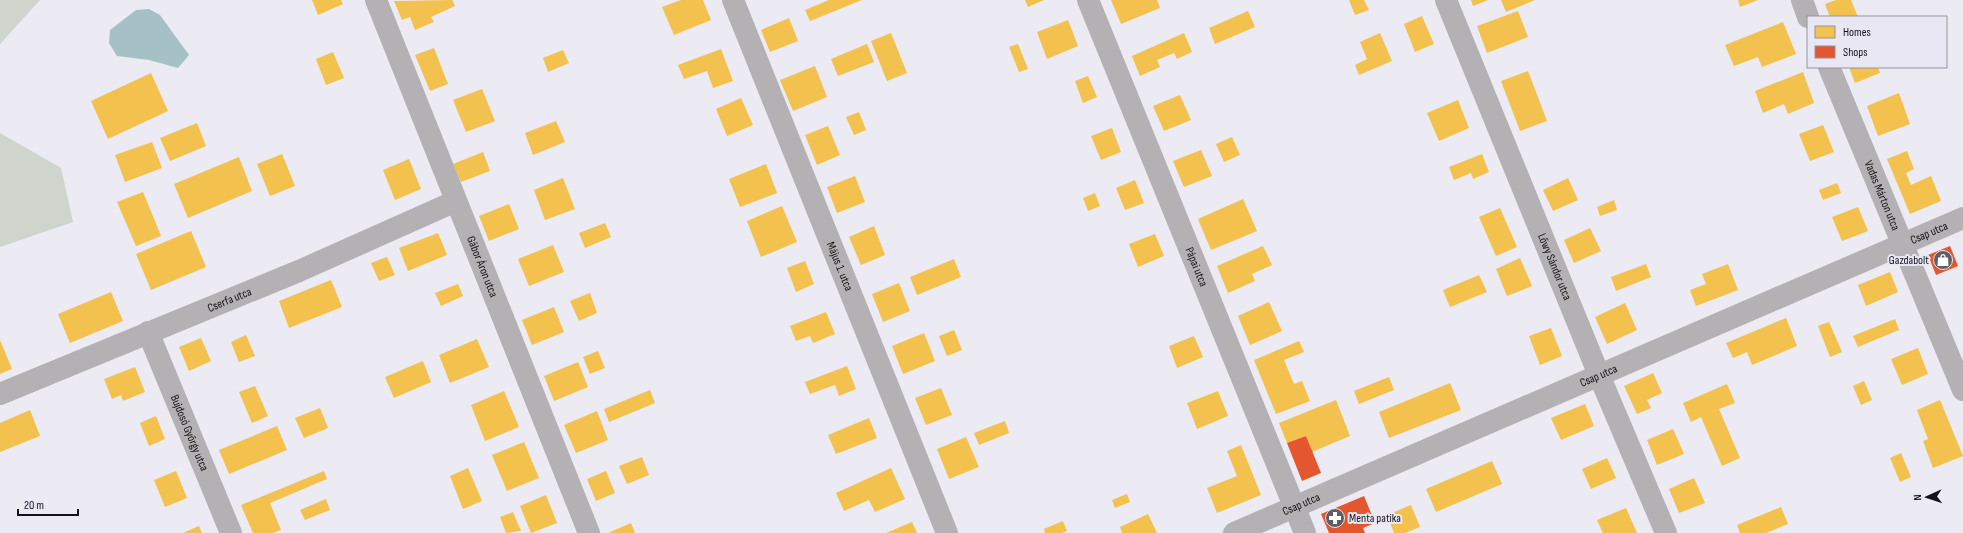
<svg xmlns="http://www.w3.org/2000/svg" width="1963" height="533" font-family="'Sofia Sans Condensed',sans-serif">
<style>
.green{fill:#cfd4cd}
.water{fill:#a5c1c5}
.homes{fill:#f2c14e}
.shops{fill:#e4572e}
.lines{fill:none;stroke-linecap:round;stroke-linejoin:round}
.minor{stroke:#b3b1b3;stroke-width:22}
.tertiary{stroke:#b3b1b3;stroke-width:22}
.labels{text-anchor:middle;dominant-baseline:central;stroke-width:4;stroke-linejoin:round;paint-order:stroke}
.street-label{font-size:12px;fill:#141318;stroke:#eae7f5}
.poi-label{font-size:12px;fill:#141318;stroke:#eae7f5;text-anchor:end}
</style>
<rect width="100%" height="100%" fill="#eceaf2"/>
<g class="green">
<path d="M0,0H40L0,44Z"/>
<path d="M0,133L61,168L73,222L0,247Z"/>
</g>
<path class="water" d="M149,9L160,15L189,55L178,68L149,60L117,56L109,43L110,30L136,10Z"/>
<g class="homes">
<path d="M312,0H341L343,4L318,15Z"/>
<path d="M452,0L455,6L431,17L434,22L415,30L410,17L402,20L394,1Z"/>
<path d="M681,0H703L711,20L674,35L662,7Z"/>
<path d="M829,0H862L810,21L805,10Z"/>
<path d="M1025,0H1044L1028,7Z"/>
<path d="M1111,0H1157L1160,8L1121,24Z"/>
<path d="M1349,0H1364L1369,10L1355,15Z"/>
<path d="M1471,0H1488L1473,6Z"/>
<path d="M1501,0H1535L1506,12Z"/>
<path d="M1738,0H1758L1740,7Z"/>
<path d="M1836,0H1851L1858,17H1830L1825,4Z"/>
<path d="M1248,11L1255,27L1215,44L1209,28Z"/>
<path d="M1518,11L1528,37L1487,53L1477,26Z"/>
<path d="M1422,16L1434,44L1415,52L1404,24Z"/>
<path d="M789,18L798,41L770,52L761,30Z"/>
<path d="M1068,20L1078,46L1047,59L1037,32Z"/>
<path d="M1783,22L1796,54L1762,67L1758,57L1734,66L1725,45Z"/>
<path d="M891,33L907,73L887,81L871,41Z"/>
<path d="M1184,33L1192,52L1177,59L1174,53L1157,60L1160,67L1140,76L1132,56Z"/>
<path d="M1380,33L1392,61L1359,75L1355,65L1367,59L1360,42Z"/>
<path d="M867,44L874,62L838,76L831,59Z"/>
<path d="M1018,44L1028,69L1019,72L1009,47Z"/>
<path d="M434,48L448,84L430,91L415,55Z"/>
<path d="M721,49L733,81L713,88L707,71L684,79L678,65Z"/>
<path d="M563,50L569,63L548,72L543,58Z"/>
<path d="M333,52L344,78L326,85L316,59Z"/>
<path d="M815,66L827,97L793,111L780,80Z"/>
<path d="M1849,67H1878L1880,73L1855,83Z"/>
<path d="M1528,71L1547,121L1520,131L1501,81Z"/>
<path d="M1803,72L1814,103L1788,114L1784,104L1763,113L1755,91Z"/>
<path d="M151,73L168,111L108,139L91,101Z"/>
<path d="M1088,76L1097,97L1083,103L1075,81Z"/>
<path d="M482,89L495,121L466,132L453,100Z"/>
<path d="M1899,93L1910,124L1878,136L1867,106Z"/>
<path d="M1180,95L1191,120L1164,131L1153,106Z"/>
<path d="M741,98L753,125L727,136L716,109Z"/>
<path d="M1458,100L1469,128L1439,141L1427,113Z"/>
<path d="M859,112L866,130L854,135L846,117Z"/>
<path d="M556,121L565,142L533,155L525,133Z"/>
<path d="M197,123L206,146L170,161L160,138Z"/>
<path d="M1823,125L1834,152L1810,161L1799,134Z"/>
<path d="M828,126L840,155L817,165L805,135Z"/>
<path d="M1112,128L1121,152L1101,160L1091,136Z"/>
<path d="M1232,137L1240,155L1224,162L1216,144Z"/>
<path d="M152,142L162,168L125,182L115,155Z"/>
<path d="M1201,150L1212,176L1184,187L1173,161Z"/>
<path d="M1907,151L1914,169L1906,173L1911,185L1931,176L1941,201L1910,214L1887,159Z"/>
<path d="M483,152L490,171L461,182L453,164Z"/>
<path d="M282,154L295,186L270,196L257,164Z"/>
<path d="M1482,154L1489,172L1473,179L1471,173L1454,180L1449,167Z"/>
<path d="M239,157L252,191L188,218L174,184Z"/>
<path d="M409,159L421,189L395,200L383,170Z"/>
<path d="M766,164L777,193L740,207L729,179Z"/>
<path d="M855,176L865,202L837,213L827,187Z"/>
<path d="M563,178L575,209L545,220L534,190Z"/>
<path d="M1568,178L1578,200L1553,211L1543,190Z"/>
<path d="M1135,180L1144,203L1125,210L1116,188Z"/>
<path d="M1837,183L1841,193L1823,200L1819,190Z"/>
<path d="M143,192L161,236L136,246L117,202Z"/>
<path d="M1095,193L1100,206L1088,211L1083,198Z"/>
<path d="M1243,199L1257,231L1211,250L1198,219Z"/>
<path d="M1614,200L1617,210L1600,216L1597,207Z"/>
<path d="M509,204L519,229L489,241L479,216Z"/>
<path d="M782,206L797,242L761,257L747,221Z"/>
<path d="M1858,207L1868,231L1842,241L1832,217Z"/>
<path d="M1500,208L1517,247L1496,256L1479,217Z"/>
<path d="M605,223L611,237L585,248L579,233Z"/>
<path d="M874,226L885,255L861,265L849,237Z"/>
<path d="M1590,228L1601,251L1574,263L1564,240Z"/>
<path d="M191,231L206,267L151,290L136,254Z"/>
<path d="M438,233L447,255L408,271L399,248Z"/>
<path d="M1155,234L1164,256L1138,267L1129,244Z"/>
<path d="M553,245L564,272L529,286L518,259Z"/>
<path d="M1263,246L1272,265L1252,274L1255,281L1228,293L1217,266Z"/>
<path d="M387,257L395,275L379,281L371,263Z"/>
<path d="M1520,258L1532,286L1507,296L1496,269Z"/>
<path d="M954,259L961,277L917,295L910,277Z"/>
<path d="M805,261L814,284L796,292L787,268Z"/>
<path d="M1646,264L1651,277L1616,291L1611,277Z"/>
<path d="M1728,264L1738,290L1696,306L1690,290L1706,284L1702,274Z"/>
<path d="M1890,272L1898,292L1866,306L1858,285Z"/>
<path d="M1479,275L1487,292L1450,307L1443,290Z"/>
<path d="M331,280L342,307L289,328L279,301Z"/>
<path d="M899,283L910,311L883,322L872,294Z"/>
<path d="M458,284L463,296L441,306L435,293Z"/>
<path d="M111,292L123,321L70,343L58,314Z"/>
<path d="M590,293L597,313L579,321L570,301Z"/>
<path d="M1269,302L1282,331L1250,345L1238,316Z"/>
<path d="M1625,303L1637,330L1607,344L1595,317Z"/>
<path d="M554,307L564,332L532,345L522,320Z"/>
<path d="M826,312L835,334L813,343L810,336L796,341L790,326Z"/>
<path d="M1786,318L1797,346L1752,365L1747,352L1733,358L1726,343Z"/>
<path d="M1895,319L1899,330L1858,347L1853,336Z"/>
<path d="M1829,322L1842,352L1830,357L1818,326Z"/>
<path d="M1551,328L1562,356L1540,365L1529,336Z"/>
<path d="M954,330L962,350L947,356L939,336Z"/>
<path d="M924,333L935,361L903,374L892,346Z"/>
<path d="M246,335L255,356L239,362L231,342Z"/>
<path d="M1194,336L1203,357L1177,368L1169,346Z"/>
<path d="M201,338L211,361L189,371L179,347Z"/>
<path d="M477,339L489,367L450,383L439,355Z"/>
<path d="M0,340L12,369L0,374Z"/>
<path d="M1299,341L1304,352L1284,360L1294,384L1302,381L1310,401L1276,414L1254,360Z"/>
<path d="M1918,348L1928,374L1902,385L1891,359Z"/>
<path d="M598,351L605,368L590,374L583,357Z"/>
<path d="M423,361L431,382L394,398L385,377Z"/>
<path d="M578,362L588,387L554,401L544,376Z"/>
<path d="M847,366L856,389L839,396L835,385L810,394L805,382Z"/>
<path d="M135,367L145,392L123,401L121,395L112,399L104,379Z"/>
<path d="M1653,373L1662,393L1647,400L1651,408L1637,414L1624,386Z"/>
<path d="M1389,377L1394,390L1359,404L1354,391Z"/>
<path d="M1864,381L1872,400L1861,405L1853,386Z"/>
<path d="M1450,383L1461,410L1389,438L1379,412Z"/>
<path d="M1727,384L1735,403L1719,409L1740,458L1722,466L1701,417L1691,422L1683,403Z"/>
<path d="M255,386L268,416L252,423L239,392Z"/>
<path d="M941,388L952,415L926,425L915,398Z"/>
<path d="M650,390L655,403L609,422L604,409Z"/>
<path d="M504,391L519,427L485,441L471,405Z"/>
<path d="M1218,391L1228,416L1197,429L1187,403Z"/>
<path d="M1336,400L1350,436L1312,452L1306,436L1287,443L1279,423Z"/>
<path d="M1940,400L1963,456L1933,468L1923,441L1928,439L1917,410Z"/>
<path d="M1585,404L1594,426L1561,440L1551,418Z"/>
<path d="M320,408L328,428L304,438L295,418Z"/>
<path d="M30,410L40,436L0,452V423Z"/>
<path d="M597,411L608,440L576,453L564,425Z"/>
<path d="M156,416L165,439L149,446L140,423Z"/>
<path d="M869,418L877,438L836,454L828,435Z"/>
<path d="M1005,421L1009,433L979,445L974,433Z"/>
<path d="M277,426L287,450L229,474L219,450Z"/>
<path d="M1673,429L1684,454L1657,465L1647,440Z"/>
<path d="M966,437L979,467L949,479L937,449Z"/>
<path d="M524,442L539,478L507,491L492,455Z"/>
<path d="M1241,445L1261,495L1217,513L1207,488L1237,476L1227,451Z"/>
<path d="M1901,453L1911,477L1900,482L1890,458Z"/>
<path d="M642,457L649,475L627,484L619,466Z"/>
<path d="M1607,458L1616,478L1591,489L1582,469Z"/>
<path d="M1492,461L1502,484L1436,512L1426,489Z"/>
<path d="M468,468L482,501L463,509L450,476Z"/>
<path d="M891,468L905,499L875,512L869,500L844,511L836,493Z"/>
<path d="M176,471L187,498L165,507L154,480Z"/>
<path d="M324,471L327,479L270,503L281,530L273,533H253L241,505Z"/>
<path d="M606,471L615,493L596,501L587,479Z"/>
<path d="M1694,478L1705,503L1679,513L1669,489Z"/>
<path d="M1127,494L1130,502L1115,508L1112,500Z"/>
<path d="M546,495L557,523L531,533L520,506Z"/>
<path d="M326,499L330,510L305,520L300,510Z"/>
<path d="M1411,505L1420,527L1405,533H1394L1387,515Z"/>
<path d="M1781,507L1788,524L1766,533H1740L1737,525Z"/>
<path d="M1626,508L1637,533H1603L1597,520Z"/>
<path d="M513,512L521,531L506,533L500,517Z"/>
<path d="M1148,514L1157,533H1122L1120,527Z"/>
<path d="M1063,521L1067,531L1062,533H1045L1044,529Z"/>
<path d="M912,522L917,533H886Z"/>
<path d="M631,523L635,533H608Z"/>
<path d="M199,526L202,533H183Z"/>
</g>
<g class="shops">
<path d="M1950,246L1958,266L1936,275L1928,255Z"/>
<path d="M1306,436L1321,473L1302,481L1287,443Z"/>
<path d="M1364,496L1375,523L1363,528L1365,533H1329L1321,514Z"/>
</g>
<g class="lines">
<g class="minor">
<path id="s1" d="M376,0L589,533"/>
<path id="s2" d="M733,0L947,533"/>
<path id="s3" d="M1088,0L1305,533"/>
<path id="s4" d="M1446,0L1599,375L1666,533"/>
<path d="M1802,0L1808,17"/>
<path id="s5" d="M1829,67L1963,390"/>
<path id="s6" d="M148,332L231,533"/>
<path id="s7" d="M0,394L299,271L456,201"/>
</g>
<path class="tertiary" id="s8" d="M1234,533L1963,218"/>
</g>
<defs>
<symbol id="shop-disc" viewBox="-11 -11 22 22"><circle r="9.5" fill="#605e64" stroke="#eae7f5"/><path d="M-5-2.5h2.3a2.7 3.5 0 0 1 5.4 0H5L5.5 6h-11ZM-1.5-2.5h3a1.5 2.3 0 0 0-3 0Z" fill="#fff"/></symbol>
<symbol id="pharmacy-disc" viewBox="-11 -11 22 22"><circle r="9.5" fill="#605e64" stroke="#eae7f5"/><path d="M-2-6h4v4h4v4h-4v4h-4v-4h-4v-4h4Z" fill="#fff"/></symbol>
</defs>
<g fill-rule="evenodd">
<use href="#shop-disc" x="1932" y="249" width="22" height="22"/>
<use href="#pharmacy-disc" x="1324" y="507" width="22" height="22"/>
</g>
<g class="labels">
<g class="street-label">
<text stroke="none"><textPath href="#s5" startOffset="139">Vadas Márton utca</textPath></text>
<text stroke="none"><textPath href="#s8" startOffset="757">Csap utca</textPath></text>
<text stroke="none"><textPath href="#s2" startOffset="287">Május 1. utca</textPath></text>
<text stroke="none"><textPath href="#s1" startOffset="287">Gábor Áron utca</textPath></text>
<text stroke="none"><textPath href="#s3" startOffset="288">Pápai utca</textPath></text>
<text stroke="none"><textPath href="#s4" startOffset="288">Lőwy Sándor utca</textPath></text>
<text stroke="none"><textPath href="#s7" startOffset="248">Cserfa utca</textPath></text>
<text stroke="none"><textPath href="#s8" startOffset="397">Csap utca</textPath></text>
<text stroke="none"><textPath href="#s6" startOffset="109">Bujdosó György utca</textPath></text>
<text stroke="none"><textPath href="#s8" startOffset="73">Csap utca</textPath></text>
</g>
<g class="poi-label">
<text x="1929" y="260">Gazdabolt</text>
<text x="1349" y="518" text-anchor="start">Menta patika</text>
</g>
</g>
<rect x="1807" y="16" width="140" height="52" fill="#eae7f5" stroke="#94929d"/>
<rect x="1815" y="26" width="20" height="12" fill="#f2c14e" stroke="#94929d"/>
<text x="1843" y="36" font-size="12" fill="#141318">Homes</text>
<rect x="1815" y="46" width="20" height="12" fill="#e4572e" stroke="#94929d"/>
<text x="1843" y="56" font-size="12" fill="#141318">Shops</text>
<g transform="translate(1927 497) rotate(267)" stroke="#eae7f5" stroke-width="3" paint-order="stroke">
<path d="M0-3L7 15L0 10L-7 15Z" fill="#141318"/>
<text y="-6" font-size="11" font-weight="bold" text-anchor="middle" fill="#141318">N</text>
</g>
<path d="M18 509v6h60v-6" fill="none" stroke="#141318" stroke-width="2"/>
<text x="24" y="509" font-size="12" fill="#141318" stroke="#eae7f5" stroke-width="3" paint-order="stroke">20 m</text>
</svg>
